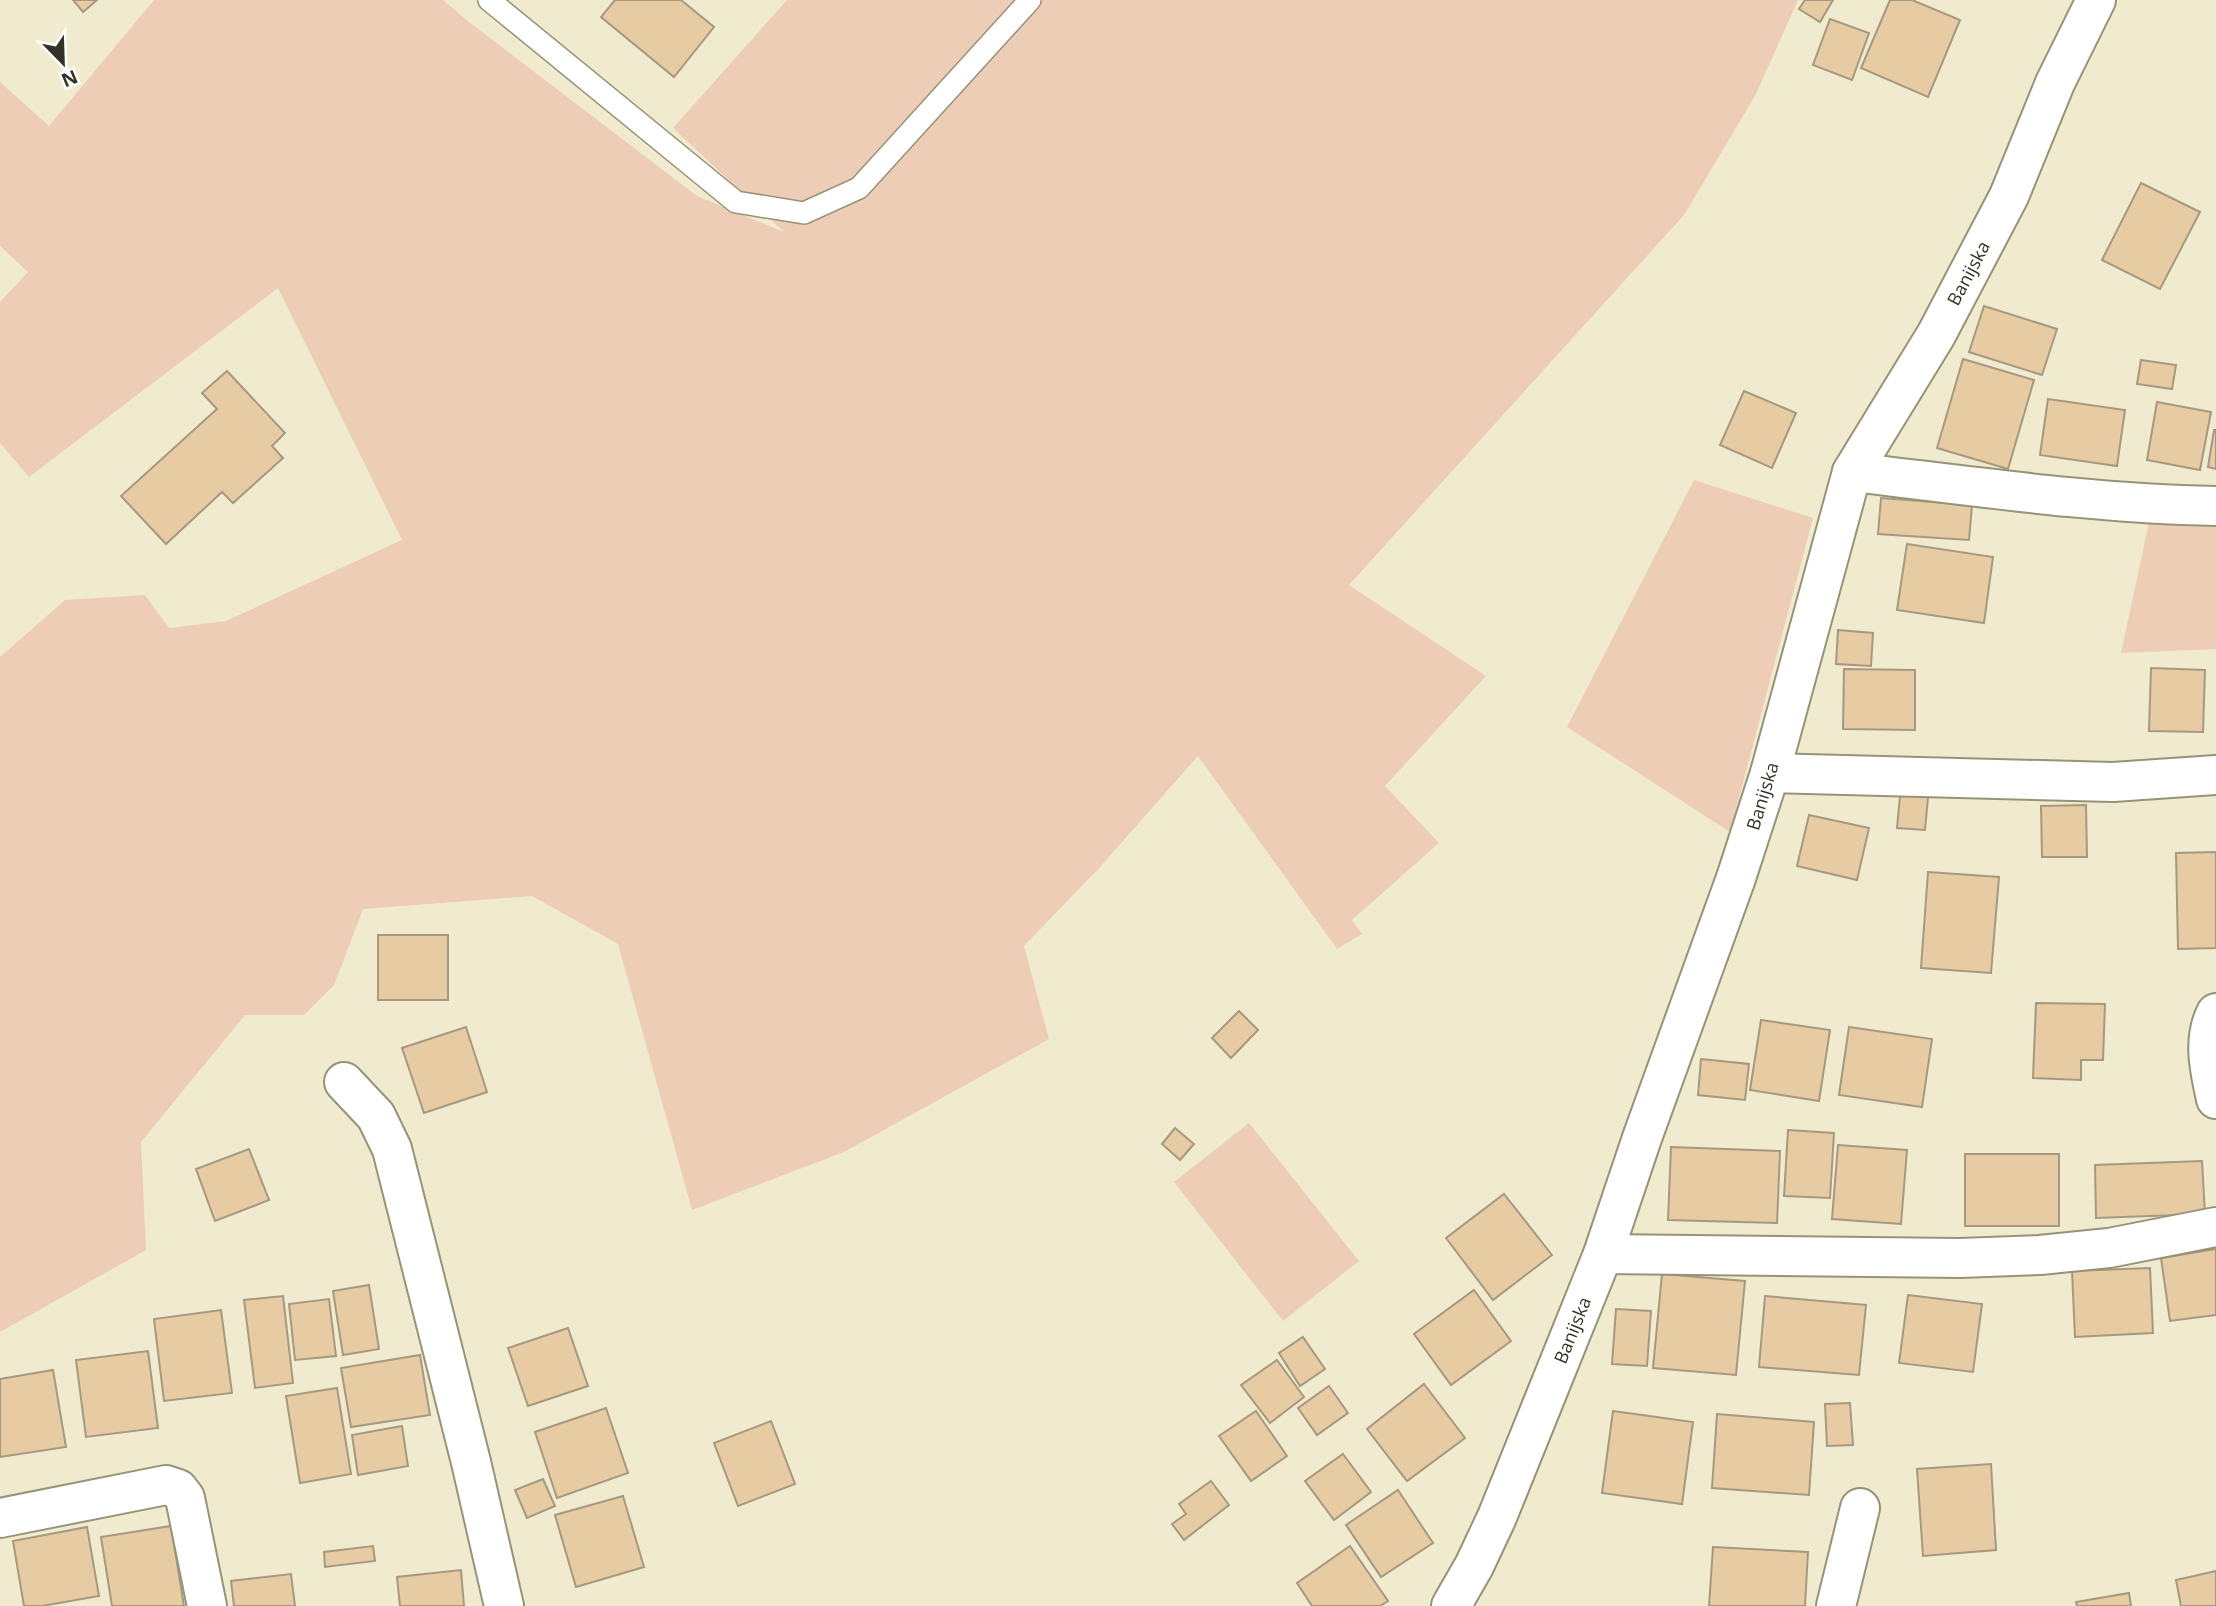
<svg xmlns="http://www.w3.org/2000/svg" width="2216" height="1606" font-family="'Open Sans',sans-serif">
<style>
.green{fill:#eecdb7}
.building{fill:#e7cca3;stroke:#a79880;stroke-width:2}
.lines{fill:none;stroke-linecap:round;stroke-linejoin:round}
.service-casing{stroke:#979378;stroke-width:24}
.minor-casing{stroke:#979378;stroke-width:42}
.service{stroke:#fff;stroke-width:21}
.minor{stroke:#fff;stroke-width:38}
.labels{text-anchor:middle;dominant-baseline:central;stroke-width:5;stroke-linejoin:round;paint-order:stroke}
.street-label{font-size:18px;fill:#343227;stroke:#fff}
</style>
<rect width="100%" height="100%" fill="#f0ebcf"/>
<g class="green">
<path d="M154,0H443L469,22L697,196L784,232L673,128L787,0H1798L1755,96L1684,215L1349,585L1486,676L1385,786L1439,843L1352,920L1362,934L1337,949L1198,756L1100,867L1024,946L1049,1039L844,1152L692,1210L618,944L532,896L363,909L334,985L304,1015H245L141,1142L146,1250L0,1332V657L65,600L145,595L169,628L226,621L402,540L278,288L29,477L0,443V302L28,272L0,246V82L49,126Z"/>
<path d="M1694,480L1813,518L1730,832L1567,727Z"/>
<path d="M2216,521V649L2121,653L2149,522Z"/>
<path d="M1249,1123L1359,1261L1283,1321L1174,1182Z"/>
</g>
<g class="building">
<path d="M73,0H97L83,12Z"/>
<path d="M615,0H681L714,27L674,77L601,17Z"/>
<path d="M1805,0H1833L1820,22L1799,9Z"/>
<path d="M1890,0H1912L1960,20L1928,97L1861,68Z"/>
<path d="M1830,19L1869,33L1852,80L1813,65Z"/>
<path d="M2141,183L2200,212L2160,289L2102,260Z"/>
<path d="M1984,306L2057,329L2042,375L1969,352Z"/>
<path d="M1963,359L2034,380L2008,469L1937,448Z"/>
<path d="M2141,360L2176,365L2172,389L2137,384Z"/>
<path d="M227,371L285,433L272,446L283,458L233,503L222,492L166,544L121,496L217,409L202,393Z"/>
<path d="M1744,391L1796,413L1772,468L1720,445Z"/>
<path d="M2048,399L2125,410L2117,466L2040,455Z"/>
<path d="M2157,402L2211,412L2200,470L2147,460Z"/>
<path d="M2214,430H2216V469L2208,467Z"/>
<path d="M1881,498L1972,505L1969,540L1878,534Z"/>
<path d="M1907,544L1993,557L1984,623L1897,610Z"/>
<path d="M1838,630L1873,633L1871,666L1836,664Z"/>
<path d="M2151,668L2205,670L2203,732L2149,731Z"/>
<path d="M1844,669L1915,670V730L1843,729Z"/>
<path d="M1901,785L1929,787L1925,830L1897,828Z"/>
<path d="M2086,805L2087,857H2042L2041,806Z"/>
<path d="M1809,815L1869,828L1857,880L1797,866Z"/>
<path d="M2216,852V948L2178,949L2176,853Z"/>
<path d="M1928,872L1999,877L1991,973L1921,968Z"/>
<rect x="378" y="935" width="70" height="65"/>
<path d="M2036,1003L2105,1004L2103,1060H2081V1080L2033,1078Z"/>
<path d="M1239,1011L1258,1030L1231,1058L1212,1038Z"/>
<path d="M1761,1020L1830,1030L1819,1101L1750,1090Z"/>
<path d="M466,1027L487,1092L424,1113L402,1048Z"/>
<path d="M1849,1027L1932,1039L1922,1107L1839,1095Z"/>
<path d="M1701,1059L1749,1064L1745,1100L1698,1095Z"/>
<path d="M1175,1128L1194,1144L1180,1160L1162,1144Z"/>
<path d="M1788,1130L1834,1133L1830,1198L1784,1196Z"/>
<path d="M1838,1145L1907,1150L1901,1224L1832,1219Z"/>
<path d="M1671,1147L1780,1151L1777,1223L1668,1220Z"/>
<path d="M249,1149L269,1200L215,1221L196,1169Z"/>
<rect x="1965" y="1154" width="94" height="72"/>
<path d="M2202,1161L2205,1214L2096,1218L2095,1165Z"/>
<path d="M1504,1194L1552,1255L1493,1300L1446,1238Z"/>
<path d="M2216,1249V1315L2170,1321L2161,1258Z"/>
<path d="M2150,1268L2153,1333L2075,1337L2072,1271Z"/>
<path d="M1662,1274L1745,1281L1736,1375L1653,1368Z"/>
<path d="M369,1285L379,1349L343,1355L333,1291Z"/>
<path d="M1474,1290L1511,1341L1451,1385L1414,1334Z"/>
<path d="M1908,1295L1982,1304L1973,1372L1899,1363Z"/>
<path d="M283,1296L293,1383L255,1388L244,1300Z"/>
<path d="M1765,1296L1866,1305L1859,1375L1759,1367Z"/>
<path d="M329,1299L336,1356L295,1360L289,1304Z"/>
<path d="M1616,1309L1651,1311L1647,1366L1612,1364Z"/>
<path d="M221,1310L232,1393L164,1401L154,1319Z"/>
<path d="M568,1328L588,1386L528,1406L508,1348Z"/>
<path d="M1303,1337L1325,1369L1300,1386L1279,1353Z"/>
<path d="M148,1351L158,1428L86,1437L76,1360Z"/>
<path d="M420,1355L430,1415L351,1427L341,1368Z"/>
<path d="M1277,1360L1304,1397L1270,1423L1241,1385Z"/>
<path d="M53,1370L66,1447L0,1457V1379Z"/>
<path d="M1424,1384L1465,1438L1407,1481L1367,1429Z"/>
<path d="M1329,1386L1348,1413L1317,1435L1298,1408Z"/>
<path d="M337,1388L351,1474L300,1483L286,1396Z"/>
<path d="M1850,1403L1853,1445L1827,1446L1825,1404Z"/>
<path d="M606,1408L628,1473L557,1498L535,1432Z"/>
<path d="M1256,1411L1287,1456L1251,1481L1219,1436Z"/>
<path d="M1613,1411L1693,1422L1682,1504L1602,1493Z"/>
<path d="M1717,1414L1814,1422L1809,1495L1712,1488Z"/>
<path d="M771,1421L795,1484L738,1506L714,1443Z"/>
<path d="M402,1426L408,1466L358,1475L352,1435Z"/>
<path d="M1343,1454L1371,1492L1334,1520L1305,1481Z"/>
<path d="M1991,1464L1996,1550L1923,1556L1917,1469Z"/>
<path d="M543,1479L555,1506L527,1518L515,1490Z"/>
<path d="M1211,1481L1229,1505L1184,1540L1172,1524L1186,1514L1179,1504Z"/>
<path d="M1398,1490L1433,1543L1381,1577L1346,1525Z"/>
<path d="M623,1496L644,1567L576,1587L555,1515Z"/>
<path d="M171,1526L184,1606H112L101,1537Z"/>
<path d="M87,1527L99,1596L42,1606H24L13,1541Z"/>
<path d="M373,1546L375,1561L325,1567L324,1552Z"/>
<path d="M1350,1546L1388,1601L1380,1606H1312L1297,1583Z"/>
<path d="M1713,1547L1808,1552L1805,1606H1709Z"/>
<path d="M461,1570L464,1606H400L397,1577Z"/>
<path d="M2216,1571V1606H2181L2176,1580Z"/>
<path d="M291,1574L295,1606H234L231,1581Z"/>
<path d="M2129,1593L2131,1606H2077L2076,1602Z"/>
</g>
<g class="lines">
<defs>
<path id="service" d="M489,0L736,202L804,213L859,188L1030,0"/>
<g id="minor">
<path d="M1852,472C1973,486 2094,504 2216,506"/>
<path d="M1770,773L2113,782L2216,775"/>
<path d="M2216,1013C2202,1040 2210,1071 2216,1099"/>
<path d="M344,1082L376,1116L392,1149L471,1462L504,1606"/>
<path d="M1603,1254L1960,1258L2040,1255L2109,1248L2216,1227"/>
<path d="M0,1518L166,1485L178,1489L185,1498L207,1606"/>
<path d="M1451,1606L1474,1566L1497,1517L1603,1254L1642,1138L1736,878L1770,773L1852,472L1936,335L2009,196L2055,83L2096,0"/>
<path d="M1836,1606L1860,1508"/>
</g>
</defs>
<use href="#service" class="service-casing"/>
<use href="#minor" class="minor-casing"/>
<use href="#service" class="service"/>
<use href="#minor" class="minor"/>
</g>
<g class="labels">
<g class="street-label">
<text transform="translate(1968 273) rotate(-62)">Banijska</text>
<text transform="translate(1762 796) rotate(-73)">Banijska</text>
<text transform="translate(1572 1330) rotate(-68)">Banijska</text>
</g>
</g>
<g transform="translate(63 63) rotate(157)" stroke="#ffffff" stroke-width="5" paint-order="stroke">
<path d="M0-5L12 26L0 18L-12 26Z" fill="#343227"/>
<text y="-10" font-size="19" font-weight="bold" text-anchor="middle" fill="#343227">N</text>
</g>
</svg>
